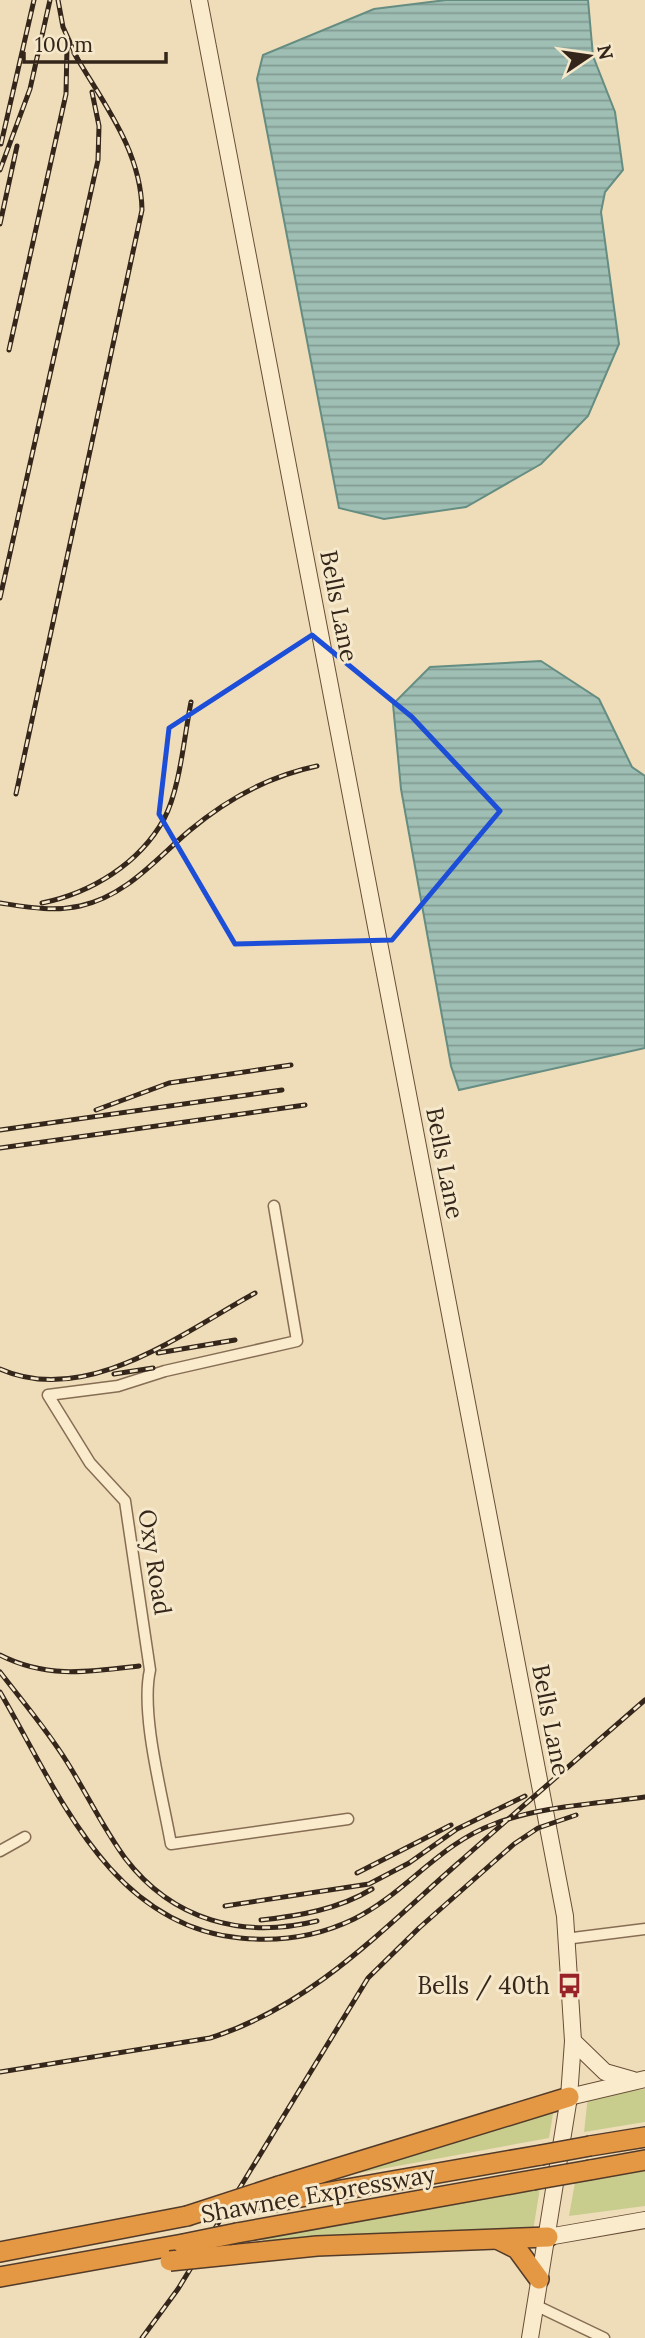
<svg xmlns="http://www.w3.org/2000/svg" width="645" height="2338" font-family="Lora,serif">
<style>
.grass{fill:#c8cd8e}
.water{fill:url(#water-rules);stroke:#668d82;stroke-width:2}
.lines{fill:none;stroke-linecap:round;stroke-linejoin:round}
.street-casing{stroke:#866d54;stroke-width:13}
.secondary-casing{stroke:#684e37;stroke-width:18}
.highway-casing{stroke:#533b29;stroke-width:22}
.street{stroke:#faebcd;stroke-width:10}
.secondary{stroke:#faebcd;stroke-width:16}
.highway{stroke:#e59844;stroke-width:19}
.rail-casing{stroke:#34261a;stroke-width:5}
.rail{stroke:#f6e8ca;stroke-width:2.5;stroke-dasharray:8;stroke-linecap:butt}
.highway-bridge-casing{stroke:#533b29;stroke-width:22;stroke-linecap:butt}
.highway-bridge{stroke:#e59844;stroke-width:19}
.marked{fill:none;stroke:#1d4ed8;stroke-width:5;stroke-linejoin:round}
.labels{text-anchor:middle;dominant-baseline:central;stroke-width:6;stroke-linejoin:round;paint-order:stroke}
.street-label{font-size:24px;fill:#34261a;stroke:#f6e8ca}
.poi-label{font-size:24px;fill:#34261a;stroke:#f6e8ca;text-anchor:end}
</style>
<defs>
<pattern id="water-rules" width="6" height="5" patternUnits="userSpaceOnUse" patternTransform="scale(1.75)"><rect width="6" height="5" fill="#9fbfb4"/><path d="M0 2.5h6" fill="none" stroke="#829b92"/></pattern>
</defs>
<rect width="100%" height="100%" fill="#efddba"/>
<g class="grass">
<path d="M645,2089V2122L584,2132L588,2096Z"/>
<path d="M554,2108L549,2138L305,2183Z"/>
<path d="M645,2171V2206L569,2216L575,2182Z"/>
<path d="M540,2188L533,2231L263,2244V2239Z"/>
</g>
<g class="water">
<path d="M446,0H588L593,56L615,112L623,170L605,192L601,212L619,344L588,416L541,464L466,507L384,519L339,508L257,79L263,55L374,9Z"/>
<path d="M541,661L599,699L632,767L645,776V1048L459,1090L451,1066L401,789L393,704L430,667Z"/>
</g>
<g class="lines">
<defs>
<g id="street">
<path d="M274,1206L297,1341L165,1371L118,1386L48,1395L90,1463L125,1501L150,1670C140,1714 163,1798 171,1844L348,1819"/>
<path d="M0,1851L25,1837"/>
<path d="M565,1939L645,1929"/>
<path d="M535,2305L604,2338"/>
</g>
<g id="secondary">
<path d="M199,0L565,1916L573,2041L569,2097L530,2338"/>
<path d="M573,2041L605,2072L633,2080"/>
<path d="M569,2097L645,2079"/>
<path d="M548,2237L645,2220"/>
</g>
<g id="highway">
<path d="M590,2146L645,2137"/>
<path d="M590,2170L645,2160"/>
<path d="M279,2186L569,2097"/>
<path d="M267,2203L541,2155"/>
<path d="M237,2233L533,2180"/>
<path d="M499,2240L517,2249L539,2279"/>
<path d="M0,2252L187,2216"/>
<path d="M229,2255L317,2246L548,2237"/>
<path d="M0,2277L183,2244"/>
</g>
</defs>
<use href="#street" class="street-casing"/>
<use href="#secondary" class="secondary-casing"/>
<use href="#highway" class="highway-casing"/>
<use href="#street" class="street"/>
<use href="#secondary" class="secondary"/>
<use href="#highway" class="highway"/>
<defs>
<g id="rail">
<path d="M58,0L63,27L78,60"/>
<path d="M1,144L34,0"/>
<path d="M0,170L30,89L50,0"/>
<path d="M0,224L17,146"/>
<path d="M9,350L66,94L67,46"/>
<path d="M0,598L98,160L99,126L92,92"/>
<path d="M16,794L142,210C141,150 103,103 74,53"/>
<path d="M0,903C27,907 53,912 80,906C126,896 155,860 189,831C227,799 269,776 317,766"/>
<path d="M42,903C91,893 139,864 164,819C180,789 184,737 191,702"/>
<path d="M96,1110L169,1083L291,1065"/>
<path d="M0,1130L282,1090"/>
<path d="M0,1148L305,1105"/>
<path d="M158,1353L235,1340"/>
<path d="M0,1369C86,1407 181,1334 255,1293"/>
<path d="M114,1374L153,1368"/>
<path d="M0,1655C47,1679 89,1672 139,1666"/>
<path d="M0,1672C23,1702 47,1730 67,1762C87,1794 103,1828 125,1858C173,1921 243,1939 317,1921"/>
<path d="M0,1692C58,1791 109,1925 240,1938C279,1942 319,1936 354,1919C405,1894 439,1844 494,1824C540,1806 596,1804 645,1797"/>
<path d="M357,1873L451,1825"/>
<path d="M225,1906L369,1884L409,1863L457,1829L525,1796"/>
<path d="M261,1920C299,1916 339,1909 372,1889"/>
<path d="M0,2072L210,2038C309,2007 380,1932 456,1865C519,1809 582,1755 645,1700"/>
<path d="M142,2338L178,2289L368,1978L419,1928L514,1844L538,1828L576,1815"/>
</g>
</defs>
<use href="#rail" class="rail-casing"/>
<use href="#rail" class="rail"/>
<defs>
<g id="highway-bridge">
<path d="M541,2155L590,2146"/>
<path d="M533,2180L590,2170"/>
<path d="M187,2216L279,2186"/>
<path d="M183,2244L237,2233"/>
<path d="M170,2261L229,2255"/>
</g>
</defs>
<use href="#highway-bridge" class="highway-bridge-casing"/>
<use href="#highway-bridge" class="highway-bridge"/>
</g>
<path class="marked" d="M312,635L412,717L500,811L392,940L235,944L159,814L169,728Z"/>
<defs>
<symbol id="bus-bare" viewBox="-9 -9 18 18"><path d="M-5-6H5V4H4V6H2V4H-2V6H-4V4H-5ZM-3.5-4V0h7V-4ZM-3.5 1.2v1.5H-2V1.2ZM2 1.2v1.5H3.5V1.2Z" fill="#972227" stroke="#f6e8ca" stroke-width="2.5" paint-order="stroke"/></symbol>
</defs>
<g fill-rule="evenodd">
<use href="#bus-bare" x="552" y="1968" width="35" height="35"/>
</g>
<g class="labels">
<g class="street-label">
<text transform="translate(339 606) rotate(79)">Bells Lane</text>
<text transform="translate(445 1163) rotate(79)">Bells Lane</text>
<text transform="translate(155 1562) rotate(81)">Oxy Road</text>
<text transform="translate(551 1720) rotate(79)">Bells Lane</text>
<text transform="translate(318 2194) rotate(-10)">Shawnee Expressway</text>
</g>
<g class="poi-label">
<text x="550" y="1985">Bells / 40th</text>
</g>
</g>
<g transform="translate(589 56) rotate(77)" stroke="#f6e8ca" stroke-width="5" paint-order="stroke">
<path d="M0-5L12 26L0 18L-12 26Z" fill="#34261a"/>
<text y="-10" font-size="19" font-weight="bold" text-anchor="middle" fill="#34261a">N</text>
</g>
<path d="M24 52v10h142v-10" fill="none" stroke="#34261a" stroke-width="3.5"/>
<text x="35" y="52" font-size="21" fill="#34261a" stroke="#f6e8ca" stroke-width="5" paint-order="stroke">100 m</text>
</svg>
